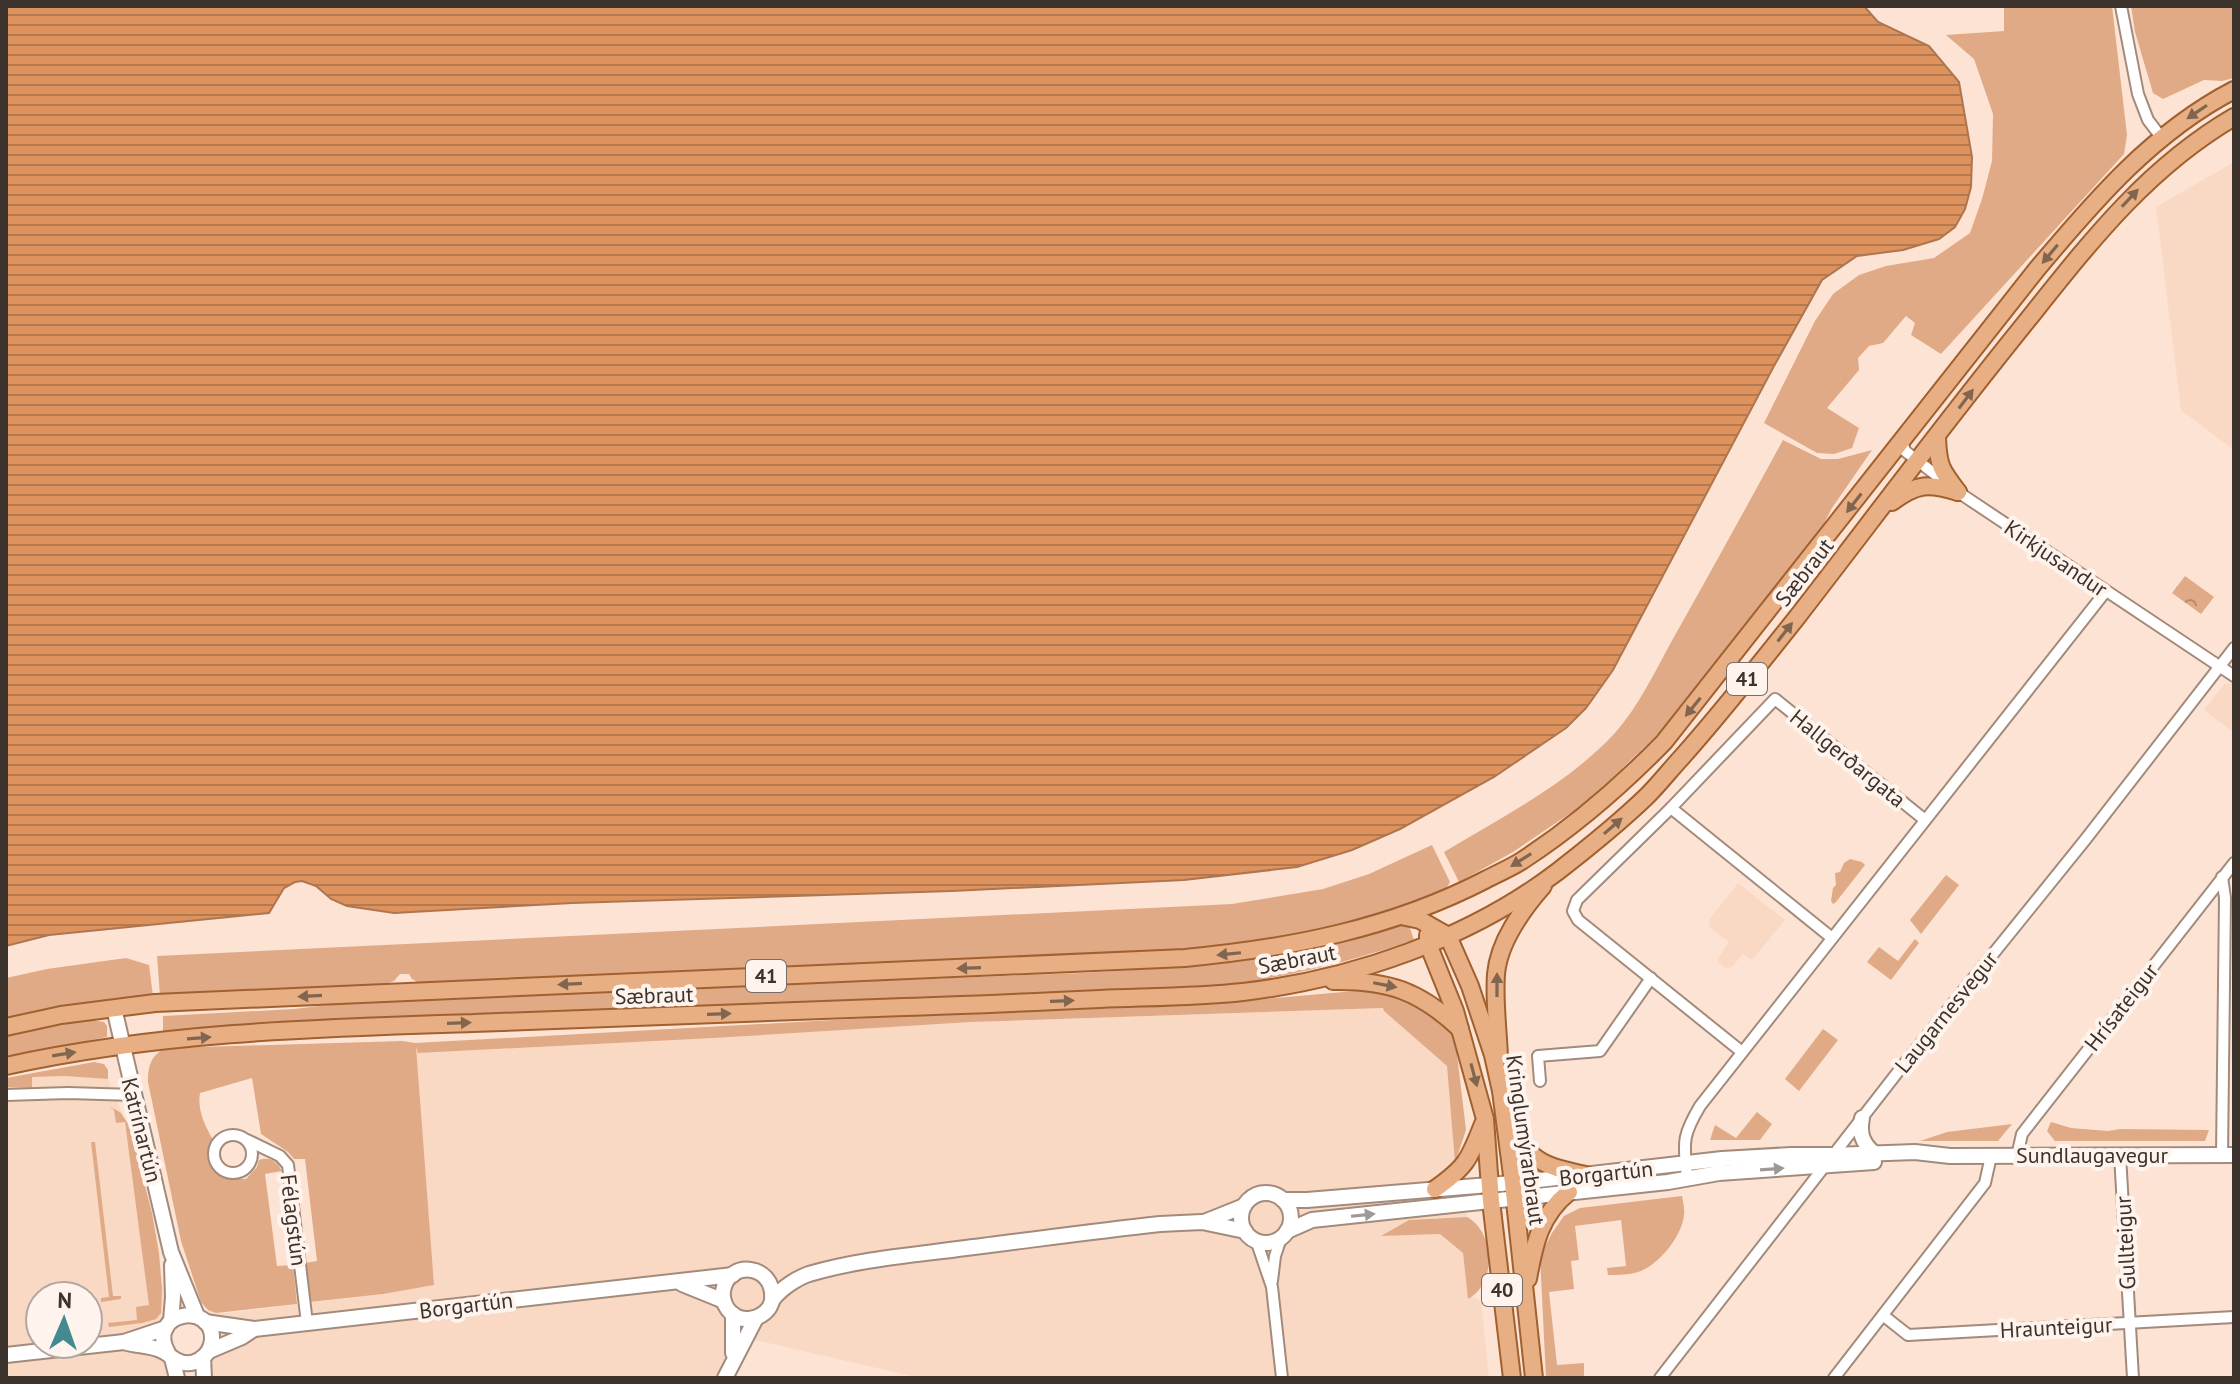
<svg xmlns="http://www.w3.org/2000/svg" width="2240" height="1384" font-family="'PT Sans',sans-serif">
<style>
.built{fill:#fad9c4;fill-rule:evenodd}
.grass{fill:#e0aa87}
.park{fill:url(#park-crowns)}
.water{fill:url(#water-rules);stroke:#ae7650;stroke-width:2}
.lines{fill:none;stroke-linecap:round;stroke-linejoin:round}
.street-casing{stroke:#a38b7c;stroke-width:14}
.secondary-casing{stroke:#a38b7c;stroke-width:18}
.primary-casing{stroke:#a1602f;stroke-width:20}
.street{stroke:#fff;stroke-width:10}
.secondary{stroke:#fff;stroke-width:14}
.primary{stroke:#e7af83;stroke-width:16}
.oneway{fill:#81654f}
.oneway2{fill:#9e9996}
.labels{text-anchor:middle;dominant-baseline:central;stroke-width:8;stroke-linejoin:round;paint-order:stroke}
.shield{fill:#fff4ed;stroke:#776d67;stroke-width:2}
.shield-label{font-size:20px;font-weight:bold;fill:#3d332d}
.street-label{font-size:22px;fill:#3d332d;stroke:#fff4ed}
</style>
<defs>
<pattern id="park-crowns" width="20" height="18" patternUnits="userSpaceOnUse" patternTransform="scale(2)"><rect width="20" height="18" fill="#e0aa87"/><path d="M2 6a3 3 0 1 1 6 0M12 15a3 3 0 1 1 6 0" fill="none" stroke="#b78b6f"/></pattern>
<pattern id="water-rules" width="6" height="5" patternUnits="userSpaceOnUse" patternTransform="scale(2)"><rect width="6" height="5" fill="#de935f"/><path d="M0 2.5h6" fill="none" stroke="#b5794f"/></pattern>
</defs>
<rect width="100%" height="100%" fill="#fde3d3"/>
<g class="built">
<path d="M2234,162V450L2181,410L2156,207Z"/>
<path d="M2234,683V733L2204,710L2224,684Z"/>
<path d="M1738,883L1785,920L1752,960L1743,954L1732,967L1725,968L1718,962V958L1729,942L1710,928L1709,920Z"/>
<path d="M1384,1008V1011L1447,1066L1455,1163L1467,1217L1409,1220L1383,1236L1440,1234L1463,1253L1468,1298L1473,1296L1481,1302L1489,1378H920L738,1336L717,1378H208V1310L216,1313H228L383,1294L434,1285L415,1043L419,1053L714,1038L971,1022Z"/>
<path d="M65,1076L108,1079L126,1124L172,1327L171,1378H6V1087H31L32,1077ZM40,1296H88V1344H40Z"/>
</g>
<g class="grass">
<path d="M2004,6H2112L2127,135L2124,154L1941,354L1911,335L1915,323L1906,316L1883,343L1869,346L1858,358L1859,370L1827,408L1859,428L1852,448L1834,454L1817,453L1764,423L1815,321L1833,294L1859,275L1886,266L1934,258L1970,233L1982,199L1992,161L1993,114L1974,59L1946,35L2004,31Z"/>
<path d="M2131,6H2234V78L2222,81L2204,80L2163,99L2153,93L2135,32Z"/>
<path d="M1783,440L1821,459H1838L1872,450L1832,508L1815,541L1705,680L1661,731L1607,783L1578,808L1513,852L1459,882L1444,852C1502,817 1566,785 1613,735C1639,707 1656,669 1674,637C1711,571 1747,506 1783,440Z"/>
<path d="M1432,845L1450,882L1446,889L1363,920L1296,938L1231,948L506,981L419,983L412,979L409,974H400L394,981L383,985L160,996L157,956L1232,904L1323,889L1369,874Z"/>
<path d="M1850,859L1862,862L1865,865L1836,902L1833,904L1831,901L1833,888L1836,885L1835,873L1840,872L1844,863Z"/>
<path d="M1946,875L1959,885L1921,934L1910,920Z"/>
<path d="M1402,924L1409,925L1414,940C1354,961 1293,975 1230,985L747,1008L163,1033V1016L294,1009L370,1000L1081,973L1203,966L1280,956Z"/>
<path d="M1915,939L1919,943L1891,980L1867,962L1879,947L1898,961Z"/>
<path d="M126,958L149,965L153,996L6,1020V978L47,969Z"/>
<path d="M1366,990L1403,997L1427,1009L1454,1029L1466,1130L1455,1163L1447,1066L1384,1011L1383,1008L971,1022L714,1038L418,1053L416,1047L434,1285L383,1294L310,1302L305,1263L317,1261L305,1159H294L288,1152L261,1134L252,1078L200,1093C197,1110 205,1125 213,1140C201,1169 219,1179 246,1179L257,1167L259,1160C271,1156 277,1162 282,1171L265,1174L277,1266L293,1265L297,1304L216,1313L208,1310L201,1302L181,1241L148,1082C148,1066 151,1053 168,1048L402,1041L415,1043L888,1017L1230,1002Z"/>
<path d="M85,1019L104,1022L107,1026V1037L6,1057V1033Z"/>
<path d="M1823,1029L1838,1040L1799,1091L1785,1079Z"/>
<path d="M94,1062L104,1064L108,1070V1079L65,1076L32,1077V1088L6,1087V1078Z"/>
<path d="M109,1106L121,1113L130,1127L152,1213L159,1253L162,1289L161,1313L156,1319L142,1323L109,1327L108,1323L137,1320L136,1307L149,1305L125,1122L116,1123L114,1110Z"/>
<path d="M1757,1112L1772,1124L1760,1140H1710L1715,1125L1736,1138Z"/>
<path d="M2051,1122L2071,1128L2108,1131L2120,1129L2209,1130L2205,1141H2055L2047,1131Z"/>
<path d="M2012,1124L1998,1141H1920L1947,1132Z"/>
<path d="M91,1142H95L113,1296H121V1299L101,1302V1298L109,1297Z"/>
<path d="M1682,1196C1683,1202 1685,1209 1684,1215C1682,1236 1660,1263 1641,1271C1631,1275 1619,1275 1608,1275L1607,1268L1626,1266L1621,1220L1575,1226L1579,1260L1571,1261L1574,1289L1549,1292L1557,1365L1584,1363V1378H1546L1540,1256L1552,1233L1564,1216L1580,1208Z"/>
<path d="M1467,1217C1495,1232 1497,1283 1468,1299L1463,1253L1440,1234L1381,1236L1409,1220Z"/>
</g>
<path class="park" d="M2185,576L2214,597L2201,614L2172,593Z"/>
<path class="water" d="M6,6H1864L1878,22L1929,46L1959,82L1972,157L1971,187L1965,209L1955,227L1939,239L1903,250L1857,256L1822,280L1774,366L1613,670L1586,708L1566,728L1494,777L1400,829L1352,850L1297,867L1184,880L952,891L572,903L394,913L347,906L331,899L316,886L302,881L295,882L284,888L269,913L49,935L6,946Z"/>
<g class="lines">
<defs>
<g id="street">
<path d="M2121,6L2138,94L2148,120L2161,137"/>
<path d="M1902,441L1905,451L1958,492L2234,676"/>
<path d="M1671,808L1832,938"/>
<path d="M1742,1052L1578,920L1573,911L1577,900L1671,808L1775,699L1925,820"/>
<path d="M1540,1081L1538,1056L1600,1051L1651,978"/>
<path d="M6,1095L68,1093L134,1095"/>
<circle cx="233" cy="1154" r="19"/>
<path d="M247,1140L280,1156L288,1165L307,1323"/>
<path d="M2120,1155L2133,1378"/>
<path d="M2222,1155L2225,898L2222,877"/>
<path d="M2017,1156L2022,1134L2234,863"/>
<path d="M1687,1178C1684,1143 1681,1138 1700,1106L2106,591"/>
<path d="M1256,1240L1272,1287L1282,1378"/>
<path d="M1272,1281L1275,1256L1281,1238"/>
<path d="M1884,1316L1908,1335L2234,1317"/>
<path d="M1660,1378L1897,1073L2085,840L2234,648"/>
<path d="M1834,1378L1985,1183L1991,1156"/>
</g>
<g id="secondary">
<path d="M114,1008L171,1252L197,1316"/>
<path d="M1862,1118C1859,1133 1862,1143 1874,1153"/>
<circle cx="1266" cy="1218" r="25"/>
<path d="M1283,1200H1307L1513,1183L1722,1159L1791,1155H1833L1915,1152L1950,1156L2234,1155"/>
<path d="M1204,1222L1244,1206"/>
<path d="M1287,1231L1312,1220L1668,1182L1719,1173L1874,1162"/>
<path d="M682,1284L724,1301"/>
<path d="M772,1299C775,1264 728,1259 723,1291C722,1299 725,1307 731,1313C742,1323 760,1320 769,1308C771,1305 772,1300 774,1298C782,1288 797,1278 809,1274C860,1259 914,1255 966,1248C1031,1240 1095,1231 1160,1224L1202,1222L1245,1231"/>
<path d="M733,1314V1353"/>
<path d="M171,1321L173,1297L172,1265"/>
<path d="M205,1322L254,1329L733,1275"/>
<path d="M124,1342C136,1346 149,1345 160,1350C167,1352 170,1357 176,1360C191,1369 210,1358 212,1340C214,1300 145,1312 168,1353"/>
<path d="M209,1351L242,1337L254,1329"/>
<path d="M6,1355L124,1342L166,1328"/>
<path d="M203,1357L204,1378"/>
<path d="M172,1358L177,1378"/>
<path d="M725,1378L756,1318"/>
</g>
<g id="primary">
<path d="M1937,437C1938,466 1941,470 1958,492"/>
<path d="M1892,502C1917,483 1929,483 1958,492"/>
<path d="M1401,916L1420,920L1448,936L1470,986L1493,1055L1501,1091L1513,1183L1534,1378"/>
<path d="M1428,935V944L1455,1011L1485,1119L1491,1201L1512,1378"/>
<path d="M1333,981C1388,980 1420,991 1460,1029"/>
<path d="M6,1027L61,1015L155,1003L1185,958C1290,948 1390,929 1485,880C1498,873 1511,868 1523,860C1575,826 1621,786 1664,742L2037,269C2095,200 2153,132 2234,90"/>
<path d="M1499,1057C1498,1030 1494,1001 1496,974C1499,941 1522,910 1543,886"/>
<path d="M6,1066C159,1032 317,1028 473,1023C617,1018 761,1013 904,1007C969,1005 1035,1002 1100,999C1148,997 1196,997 1243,992C1353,979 1469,939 1557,872C1588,848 1619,823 1647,796C1659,784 1670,770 1682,757C1722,712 1760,664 1798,616C1870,523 1940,429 2014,337C2081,254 2140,172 2234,117"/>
<path d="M1507,1125C1532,1162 1543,1166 1586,1175"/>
<path d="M1435,1189C1466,1167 1469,1160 1483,1124"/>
<path d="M1528,1279C1534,1245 1540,1215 1569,1192"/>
</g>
</defs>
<use href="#street" class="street-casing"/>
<use href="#secondary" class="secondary-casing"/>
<use href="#primary" class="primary-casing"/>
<use href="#street" class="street"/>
<use href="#secondary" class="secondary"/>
<use href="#primary" class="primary"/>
</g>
<defs><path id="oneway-solid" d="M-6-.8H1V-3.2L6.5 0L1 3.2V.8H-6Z" transform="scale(2)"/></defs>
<g class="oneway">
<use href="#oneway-solid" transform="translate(2197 112) rotate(146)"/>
<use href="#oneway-solid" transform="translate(2130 198) rotate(-47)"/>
<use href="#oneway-solid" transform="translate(2050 254) rotate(130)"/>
<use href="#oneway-solid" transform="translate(1966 399) rotate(-53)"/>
<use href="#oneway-solid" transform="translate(1854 503) rotate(128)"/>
<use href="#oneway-solid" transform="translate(1785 632) rotate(-52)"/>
<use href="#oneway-solid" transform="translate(1693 707) rotate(129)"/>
<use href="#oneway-solid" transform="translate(1613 826) rotate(-41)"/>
<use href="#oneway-solid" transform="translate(1521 860) rotate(148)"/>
<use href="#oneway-solid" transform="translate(1229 954) rotate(174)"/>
<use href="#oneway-solid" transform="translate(969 968) rotate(178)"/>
<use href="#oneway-solid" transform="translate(570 984) rotate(177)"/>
<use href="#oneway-solid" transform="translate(1385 985) rotate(11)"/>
<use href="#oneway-solid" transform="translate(1497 985) rotate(-90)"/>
<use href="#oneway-solid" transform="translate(310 996) rotate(177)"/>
<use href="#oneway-solid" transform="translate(1062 1001) rotate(-2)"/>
<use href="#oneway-solid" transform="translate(719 1014) rotate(-2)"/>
<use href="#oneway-solid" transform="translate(459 1023) rotate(-2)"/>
<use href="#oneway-solid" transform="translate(199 1038) rotate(-4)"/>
<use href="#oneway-solid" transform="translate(64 1054) rotate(-9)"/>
<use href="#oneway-solid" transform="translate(1474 1075) rotate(75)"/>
</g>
<g class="oneway2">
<use href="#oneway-solid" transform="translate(1772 1169) rotate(-4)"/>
<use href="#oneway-solid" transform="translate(1363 1215) rotate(-6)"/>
</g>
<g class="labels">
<g class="shield">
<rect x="1727" y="663" width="40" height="32" rx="6"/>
<rect x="746" y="960" width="40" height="32" rx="6"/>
<rect x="1482" y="1274" width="40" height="32" rx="6"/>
</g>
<g class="shield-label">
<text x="1747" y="679">41</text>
<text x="766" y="976">41</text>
<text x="1502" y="1290">40</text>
</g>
<g class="street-label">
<text transform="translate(2056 558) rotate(34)">Kirkjusandur</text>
<text transform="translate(1804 572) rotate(-52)">Sæbraut</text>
<text transform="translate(1848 758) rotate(39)">Hallgerðargata</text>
<text transform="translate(1297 959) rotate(-11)">Sæbraut</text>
<text transform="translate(654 995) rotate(-2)">Sæbraut</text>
<text transform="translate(2121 1007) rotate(-52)">Hrísateigur</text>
<text transform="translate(1946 1012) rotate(-51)">Laugarnesvegur</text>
<text transform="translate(142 1130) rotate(76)">Katrínartún</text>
<text transform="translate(1526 1140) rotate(82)">Kringlumýrarbraut</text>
<text x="2092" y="1155">Sundlaugavegur</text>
<text transform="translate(1606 1173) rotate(-6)">Borgartún</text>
<text transform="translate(294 1220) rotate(83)">Félagstún</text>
<text transform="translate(2125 1243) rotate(-93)">Gullteigur</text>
<text transform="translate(466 1305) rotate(-7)">Borgartún</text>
<text transform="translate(2056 1327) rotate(-3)">Hraunteigur</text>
</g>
</g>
<rect width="2240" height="1384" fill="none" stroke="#3d332d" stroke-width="16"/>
<g transform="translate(64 1320) rotate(2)"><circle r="38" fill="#fff4ed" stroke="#b1a7a0" stroke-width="2"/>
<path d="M0-6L14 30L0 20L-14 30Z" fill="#438a91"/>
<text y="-12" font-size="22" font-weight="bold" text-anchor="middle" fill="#3d332d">N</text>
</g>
</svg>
